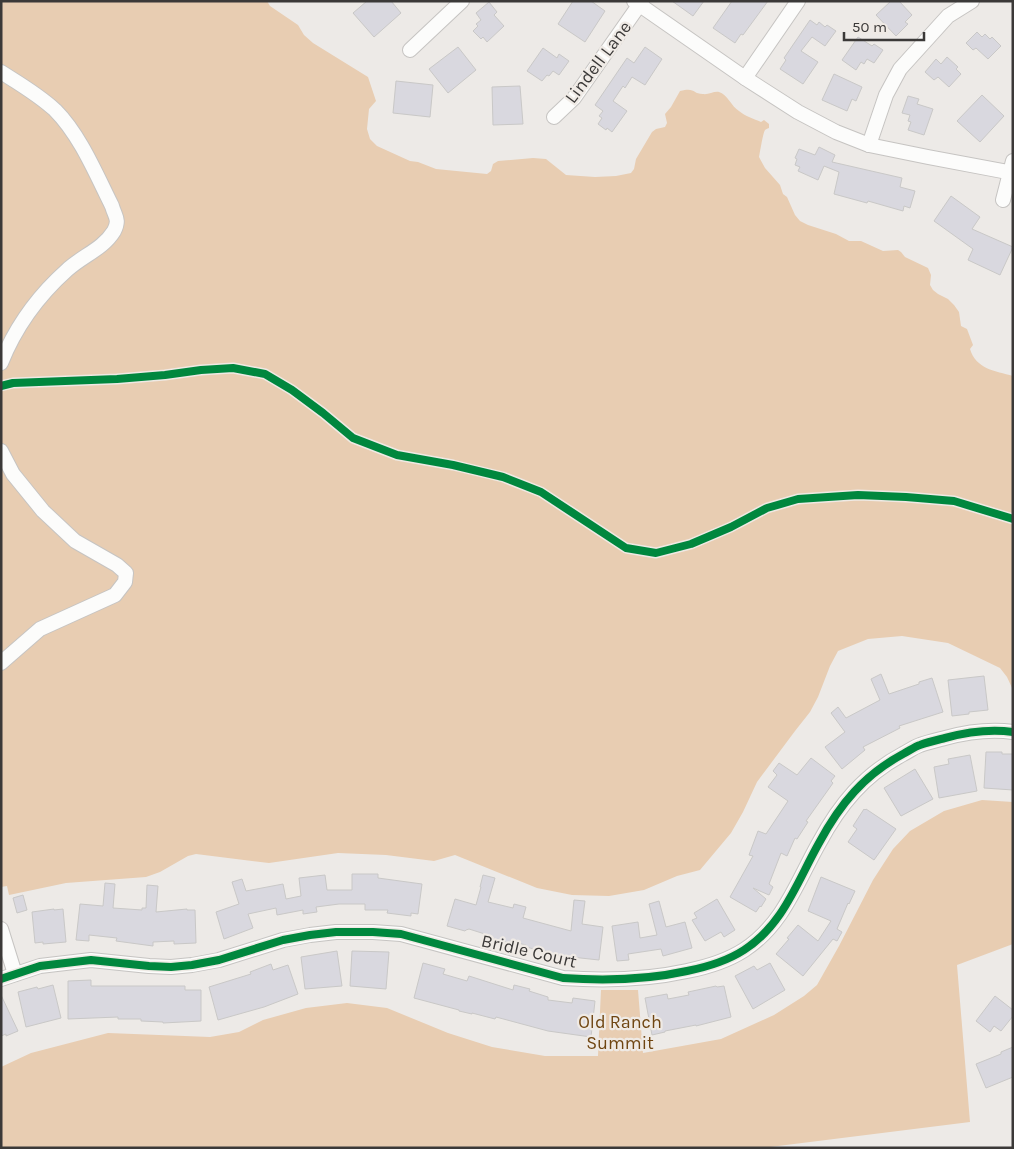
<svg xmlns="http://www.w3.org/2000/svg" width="1014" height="1149" font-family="Karla,sans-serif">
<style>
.green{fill:#e8cdb2}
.building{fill:#d9d8df;stroke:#c9c8c7}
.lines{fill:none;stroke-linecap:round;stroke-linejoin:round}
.minor-casing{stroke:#c6c4c2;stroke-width:16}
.minor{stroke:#fcfcfb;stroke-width:14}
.cycleway-casing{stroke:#efeae5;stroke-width:11}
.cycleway{stroke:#00873e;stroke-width:8}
.labels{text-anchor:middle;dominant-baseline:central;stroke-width:4.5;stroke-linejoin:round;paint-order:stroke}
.street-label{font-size:18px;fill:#3b3938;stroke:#efeae5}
.park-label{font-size:18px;fill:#6f4511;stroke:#efeae5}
</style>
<rect width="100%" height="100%" fill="#edeae7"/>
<g class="green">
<path d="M1,1H267L270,6L298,25L304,35L313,43L368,77L376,101L369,109L367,129L370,139L377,146L410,161L418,162L436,169L487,174L491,171L493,164L498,161L533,158L546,159L566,175L595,177L616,176L631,173L634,169L636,159L652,132L656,129L665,127L667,123L665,114L671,107L680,91C696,87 692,94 703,94C708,95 714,91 719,92C727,94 732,107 739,111C745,116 754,119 761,122L764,120L769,124V128C767,129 766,129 765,130C763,133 760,152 759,157L765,168L780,185L783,194L787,197L795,215L800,221L808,225L836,234L849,241H861L883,251L898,250L901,252L905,257L928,268L931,275L930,285L933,290L938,294L948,299L954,305L959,312L961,326L967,329L973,345L970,349C976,369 995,371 1013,376V690L1007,677L1000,668L948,643L902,636L868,639L838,651L830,666L818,697L810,712L795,731L757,782L743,812L731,833L700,870L677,876L644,890L609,896L572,895L537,888L455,855L434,861L386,855L338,853L269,863L196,854L188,856L160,872L146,877L66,883L9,895L7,886L1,887Z"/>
<path d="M982,800L1013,802V944L957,965L970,1122L762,1148H1V1067L31,1053L108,1033L210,1037L239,1032L263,1020L306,1008L347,1003L387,1008L448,1033L492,1047L545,1056H598L601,990H638L643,1053L721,1039L774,1015L804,996L817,985L839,946L873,880L893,849L910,831L944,811Z"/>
</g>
<g class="building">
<path d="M367,1H391L401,13L374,37L353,13Z"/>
<path d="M573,1H591L605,11L585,42L558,24Z"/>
<path d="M672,1H704L693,16Z"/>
<path d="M732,1H768L743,35L741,34L735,43L713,28Z"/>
<path d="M891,1H899L912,15L905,22L908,24L896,36L876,15Z"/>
<path d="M489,2L497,12L494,15L504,26L487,42L483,37L481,39L473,31L478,26L476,24L481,20L476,13Z"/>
<path d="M810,20L817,25L819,22L825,27L827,25L836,31L825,46L812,37L801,51L818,62L803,84L780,69L786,60L784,58Z"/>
<path d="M977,32L982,37L985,34L990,39L992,37L1001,46L988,59L976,48L973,50L966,43Z"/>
<path d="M858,37L872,46L874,44L883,50L874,63L867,59L864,64L861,62L856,70L842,60Z"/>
<path d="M458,47L476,70L448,93L429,69Z"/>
<path d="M645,47L662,59L645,85L632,77L625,88L623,86L613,101L627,111L612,132L607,128L606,130L598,124L602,118L599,116L603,111L595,105L627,58L634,63Z"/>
<path d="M543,48L557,58L559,54L569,61L559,75L553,71L549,76L547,75L542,81L527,71Z"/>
<path d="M947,57L958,67L956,69L961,74L949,87L938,77L934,80L925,72L936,59L941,64Z"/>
<path d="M834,74L862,87L856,101L852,99L847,111L822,100Z"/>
<path d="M396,81L433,85L430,117L393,113Z"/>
<path d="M520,86L523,124L493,125L492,87Z"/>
<path d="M982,95L1004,116L980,142L957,121Z"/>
<path d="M908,96L919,99L917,104L933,109L924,135L908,130L911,122L908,121L910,115L902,113Z"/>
<path d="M819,147L835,155L832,162L902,178L900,187L915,191L910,208L904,206L903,211L868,201L867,203L834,194L839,172L824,166L818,180L798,171L800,167L795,165L797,159L795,158L799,149L815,155Z"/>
<path d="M951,196L980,217L972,229L1013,247L1000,275L968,260L973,249L934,221Z"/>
<path d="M881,674L889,694L919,684V682L932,678L943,712L899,726L900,728L863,747L865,750L842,769L825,747L845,732L831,713L838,707L846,718L880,700L871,679Z"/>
<path d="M984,676L988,710L969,712V714L952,716L948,680Z"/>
<path d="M986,752H1002V754H1013V790L984,788Z"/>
<path d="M970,755L977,791L939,798L934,767L949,764L948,759Z"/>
<path d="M811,758L835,776L831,781L833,783L806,821L808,822L797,839L795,838L787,856L781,853L769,884L773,887L769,895L753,888L766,899L761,907L760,906L756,912L730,897L753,856L749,855L758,831L766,834L788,801L768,787L777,775L773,771L779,763L797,775Z"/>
<path d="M915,769L933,799L901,816L884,788Z"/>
<path d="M864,809L865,810L866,809L896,829L874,860L848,842L857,829L853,826Z"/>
<path d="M352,874H378V878L422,884L418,914L411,913V916L387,913L388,910H365V904H339L316,907L317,912L303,914V910L277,915L276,908L248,914L253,928L224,939L216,912L239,904L232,882L242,879L246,891L283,884L286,899L301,896L299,878L325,875L327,890H352Z"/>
<path d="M483,875L495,878L488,902L513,908L514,904L526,907L523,918L571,931L574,900L585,901L582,924L603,927L599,960L562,956L526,947V945L510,941L509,943L487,937L488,935L469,929L466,930L465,931L447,926L455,899L476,905L481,887H480Z"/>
<path d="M821,877L855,891L849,904L848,903L837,929L842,932L837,941L833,939L803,976L776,954L789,939L787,938L798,925L818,941L831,921L808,911Z"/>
<path d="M105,883L115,884L113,908L142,910V908H146L147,885L158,886L156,912L187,909V910H195L196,943L174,944V941L153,942V946L116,941L117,938L89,935V941L76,940L80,904L103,906Z"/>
<path d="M23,895L27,910L17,913L13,898Z"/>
<path d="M717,899L735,930L724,937L721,932L705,941L692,920L697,918L694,913Z"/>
<path d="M659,901L666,927L685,922L692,948L663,956L661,949L628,954L629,960L617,961L612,926L638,922L640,938L657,935L649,904Z"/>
<path d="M54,909V910L63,909L66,942L43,944V942L35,943L32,912Z"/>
<path d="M337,951L342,986L305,989L301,957Z"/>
<path d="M352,951L389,952L386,989L350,986Z"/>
<path d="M423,963L445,969L443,974L467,981L469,976L513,990L514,985L530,989L529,991L548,997V1000L572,1003L573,998L595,1001L591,1037L548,1031L496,1017L495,1019L472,1013V1014L459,1011V1010L414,998Z"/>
<path d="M770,963L785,990L753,1009L735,976L754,966L757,970Z"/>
<path d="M271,964L273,970L288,965L298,994L264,1007L218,1020L209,987L251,974L250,972Z"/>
<path d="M91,980V986H185V990H201V1021L163,1023V1022L141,1021V1019H118V1017L68,1019V981Z"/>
<path d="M53,985L61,1018L26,1027L18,992L37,987L38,989Z"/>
<path d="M716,986L717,987L724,986L731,1017L696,1026V1025L665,1031V1032L652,1035L645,998L667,994L668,999L689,995L688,992Z"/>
<path d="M1,995L18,1031L6,1036V1034L1,1036Z"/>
<path d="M995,996L1013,1010V1016L1001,1031L994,1026L990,1032L976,1021Z"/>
<path d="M1013,1047V1077L986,1088L976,1064L1001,1054V1052Z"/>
</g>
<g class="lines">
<defs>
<g id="minor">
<path d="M634,1L745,78L798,112L836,132L869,145L928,157L1013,173"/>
<path d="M410,50L462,1"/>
<path d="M1,72C20,84 39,95 55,110C80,135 96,174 112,206C115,217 120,219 114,231C103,249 82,256 67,270C39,295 15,328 1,363"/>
<path d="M745,78L798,1"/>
<path d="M554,117L574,98L642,1"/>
<path d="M869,145L886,95L900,69L948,16L972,1"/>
<path d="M1003,200L1013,161"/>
<path d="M1,451L13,474L43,511L75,541L117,565L126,573L125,582L115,595L40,629L1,663"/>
<path d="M1,929L15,974"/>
<path d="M1,979L40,966L91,960L149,966L171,967L192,965L219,960L283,940L310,935L336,932H373L401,934L563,978C605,981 646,980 687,971C707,967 727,961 744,950C783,925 797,882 819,843C840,804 864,775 903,754C909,751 914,747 920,745C928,742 937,740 945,738C967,732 991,729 1013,732"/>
</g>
</defs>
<use href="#minor" class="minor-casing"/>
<use href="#minor" class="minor"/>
<defs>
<g id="cycleway">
<path d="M1,386L13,383L117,379L165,375L201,370L233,368L265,374L292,390L323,413L353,438L397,455L453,465L503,477L541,492L626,548L656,553L691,544L731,527L767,508L798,499L858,495L906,497L954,501L1013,519"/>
<path d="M1,979L40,966L91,960L149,966L171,967L192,965L219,960L283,940L310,935L336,932H373L401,934L563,978C605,981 646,980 687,971C707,967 727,961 744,950C783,925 797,882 819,843C840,804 864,775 903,754C909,751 914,747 920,745C928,742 937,740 945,738C967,732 991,729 1013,732"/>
</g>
</defs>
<use href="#cycleway" class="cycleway-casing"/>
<use href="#cycleway" class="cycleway"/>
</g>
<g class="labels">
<g class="street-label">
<text transform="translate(598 62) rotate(-53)">Lindell Lane</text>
<text transform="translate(529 951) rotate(13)">Bridle Court</text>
</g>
<g class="park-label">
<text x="620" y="1022">Old Ranch<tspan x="620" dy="21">Summit</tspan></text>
</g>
</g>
<rect width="1014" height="1149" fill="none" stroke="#3b3938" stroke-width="5"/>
<path d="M844 32v8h80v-8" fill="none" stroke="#3b3938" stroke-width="2.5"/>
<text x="852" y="32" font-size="15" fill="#3b3938" stroke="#efeae5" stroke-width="4" paint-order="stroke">50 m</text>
</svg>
